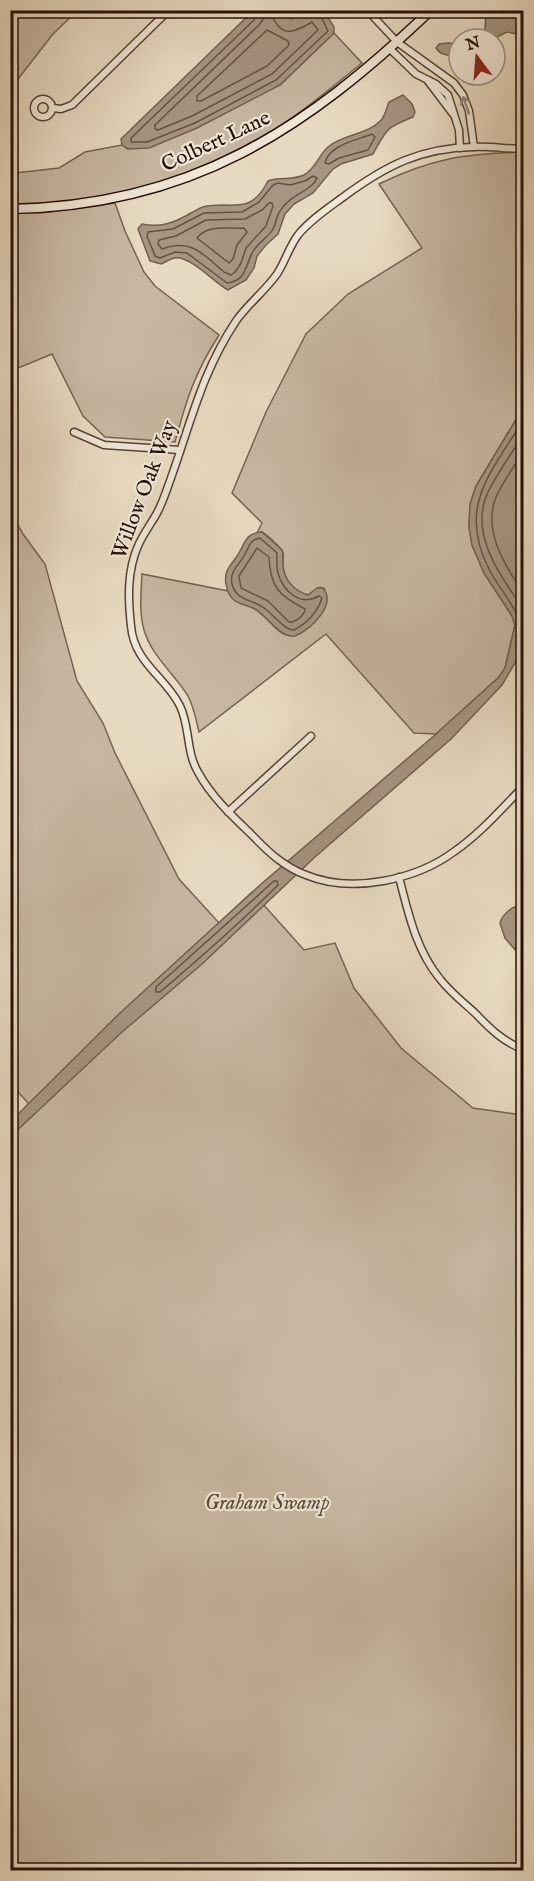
<svg xmlns="http://www.w3.org/2000/svg" width="534" height="1881" font-family="'IM FELL English',serif">
<style>
.green{fill:#c7b7a2;stroke:#766354;stroke-width:1.5}
.water{fill:#a69582;stroke:#735f50;stroke-width:1.5}
.lines{fill:none;stroke-linecap:round;stroke-linejoin:round}
.shore{stroke:#665244;stroke-width:1.5}
.street-casing{stroke:#564235;stroke-width:9}
.secondary-casing{stroke:#260f06;stroke-width:11}
.street{stroke:#f0e7d7;stroke-width:6}
.secondary{stroke:#f0e7d7;stroke-width:8}
.oneway{stroke:#958679}
.labels{text-anchor:middle;dominant-baseline:central;stroke-width:4.5;stroke-linejoin:round;paint-order:stroke}
.street-label{font-size:21px;fill:#260f06;stroke:#f0e7d7}
.park-label{font-size:21px;font-style:italic;fill:#5e4a3d;stroke:#f0e7d7}
</style>
<rect width="100%" height="100%" fill="#e8dac2"/>
<filter id="stains"><feTurbulence type="fractalNoise" baseFrequency=".00333" numOctaves="4"/><feColorMatrix values="0 0 0 0 .2 0 0 0 0 .09 0 0 0 0 .02 0 0 0 .5 -.17"/></filter>
<radialGradient id="worn" r=".72"><stop offset=".6" stop-color="#630" stop-opacity="0"/><stop offset="1" stop-color="#630" stop-opacity=".3"/></radialGradient>
<g class="green">
<path d="M11,10L77,11L53,34L11,88Z"/>
<path d="M334,33L362,63C337,83 313,104 286,122C235,155 161,187 101,198C72,203 40,205 11,205L10,170L15,173L59,168L85,152L122,145L128,149L280,85Z"/>
<path d="M523,152V408L476,486L470,505L469,527L472,545L484,573L512,616L515,625L505,668L499,677L436,734L414,733L326,634L199,732C196,720 194,707 188,696C174,673 152,657 144,630C139,612 141,593 142,574L228,591C234,605 247,603 258,611C266,616 275,629 282,633C306,647 318,605 325,589L320,587L308,595C293,591 282,578 283,563C283,558 284,557 283,553C282,548 267,535 262,532L257,533L262,523L232,493L266,412L306,334L348,294L422,248L379,184C432,158 465,154 523,152Z"/>
<path d="M115,203L125,231L144,272L155,286L219,335C195,372 186,401 175,442L105,437L83,416L52,354L11,371V213H42Z"/>
<path d="M10,511L23,534L45,564L77,681L103,723L115,753L179,879L219,923L252,892L304,950L335,943L354,988L401,1048L473,1108L516,1114L523,1122V1870H11L10,1136L36,1112L10,1083Z"/>
</g>
<g class="water">
<path d="M253,11H282L291,19L304,11H324L334,27V33L280,85L197,128L149,148L128,149L122,145L121,139Z"/>
<path d="M486,11H523V35L507,32L493,39H475L485,29Z"/>
<path d="M448,43L459,44V54C451,56 441,56 436,48L439,44Z"/>
<path d="M403,95L412,104L415,112L413,117C385,128 387,129 373,154L341,164L333,169L313,193L294,204L285,214L278,234L266,245L257,256L254,268L246,280L228,290C215,283 189,255 175,258C170,259 165,262 161,264L150,261L138,229L142,224C160,228 174,223 191,213C195,211 199,208 203,207C231,200 250,217 268,181C280,176 291,181 304,175C316,168 318,156 328,147C343,134 369,135 382,119C385,115 387,107 389,102Z"/>
<path d="M523,408V649L502,685L451,739L315,857L202,964L122,1032L11,1136V1121L120,1013L260,885L436,734L499,677L505,668L515,625L512,616L484,573L472,545L469,527L470,504L476,486Z"/>
<path d="M262,532L282,550C284,556 282,559 283,565C284,580 294,591 308,595L317,588H323C337,605 311,629 295,636C280,638 268,617 255,609C248,605 240,605 234,600C229,596 227,590 226,584C223,569 234,563 240,551C246,540 247,533 262,532Z"/>
<path d="M523,904H524L523,959L505,938L500,923C503,913 513,906 523,904Z"/>
</g>
<g class="lines">
<g class="shore">
<path d="M258,10L254,20L131,138V142H147L195,123L276,80L328,31L318,10"/>
<path d="M265,10L264,18L259,25L155,125V129L158,130L192,116L272,74L318,30L312,22C292,34 281,38 270,12L271,10"/>
<path d="M267,30L288,41L289,45L267,66L201,101H197V96Z"/>
<path d="M372,134L375,137L368,150L339,158L329,164L325,163C329,145 357,140 372,134Z"/>
<path d="M313,176L317,178C312,191 289,195 280,211C276,217 276,224 273,229C268,238 257,243 252,253C245,267 246,281 227,283L187,253L175,252L160,258L155,256L147,236L148,232L173,229L204,213L242,212L259,202L273,185L278,183L290,185L305,181Z"/>
<path d="M269,203H272L273,206L266,226L246,248L241,263L236,271L231,275L224,272C203,254 191,238 162,249L158,244L159,240L176,236L206,220L245,219L262,210Z"/>
<path d="M244,228L247,232L237,245L233,259L229,263L197,238C207,224 228,229 244,228Z"/>
<path d="M524,419C491,473 456,507 490,571C499,588 512,602 519,619L521,626L516,645L524,646"/>
<path d="M524,434C512,452 499,471 489,490C467,533 501,576 524,610"/>
<path d="M524,451C515,465 504,480 497,495C481,529 505,566 524,594"/>
<path d="M260,538L277,553C277,560 276,566 278,573C283,591 300,607 319,596L322,598C318,612 306,624 294,630C284,630 273,614 264,608C252,599 236,601 232,584C229,570 240,565 245,554C250,546 249,540 260,538Z"/>
<path d="M257,548L269,557C270,588 280,596 305,609C305,615 295,623 289,622L268,601L241,588L239,576Z"/>
<path d="M274,881H277L278,885C240,923 200,958 160,992H156V987Z"/>
</g>
<defs>
<g id="street">
<path d="M367,10L397,42L454,83L463,95L469,111L474,147"/>
<path d="M390,49L416,74L436,84L448,95L459,130L460,148"/>
<path d="M428,81L453,114"/>
<circle cx="43" cy="108" r="9"/>
<path d="M52,108L61,109L72,105L169,10"/>
<path d="M524,149C507,149 490,146 473,147C421,148 387,165 346,195C330,207 311,219 298,235C289,247 285,262 277,274C265,291 248,304 236,321C202,372 191,422 171,478C167,489 163,502 157,513C151,524 143,534 138,546C127,571 128,599 131,626C134,663 166,677 180,706C190,726 186,752 198,772C211,796 231,815 251,834C267,851 284,867 306,875C352,894 416,880 455,851C481,833 502,808 524,786"/>
<path d="M74,432L104,445L180,450"/>
<path d="M228,812L311,736"/>
<path d="M399,877C408,912 416,950 440,979C450,992 464,1003 476,1014C490,1029 504,1042 524,1050"/>
</g>
<path id="secondary" d="M10,209C191,206 305,130 431,10"/>
</defs>
<use href="#street" class="street-casing"/>
<use href="#secondary" class="secondary-casing"/>
<use href="#street" class="street"/>
<use href="#secondary" class="secondary"/>
</g>
<defs><path id="oneway-shaft" d="M-6 0H5M1.5-3L5.5 0L1.5 3" fill="none" stroke-width="1.6" stroke-linecap="round" stroke-linejoin="round" transform="scale(1.5)"/></defs>
<use class="oneway" href="#oneway-shaft" transform="translate(466 105) rotate(-109)"/>
<g class="labels">
<g class="street-label">
<text transform="translate(216 142) rotate(-25)">Colbert Lane</text>
<text transform="translate(145 490) rotate(-69)">Willow Oak Way</text>
</g>
<g class="park-label">
<text x="267" y="1503">Graham Swamp</text>
</g>
</g>
<rect width="534" height="1881" fill="none" stroke="#e8dac2" stroke-width="36"/>
<rect x="12" y="12" width="510" height="1857" fill="none" stroke="#260f06" stroke-width="3"/>
<rect x="18" y="18" width="498" height="1845" fill="none" stroke="#260f06" stroke-width="1.5"/>
<g transform="translate(477 57) rotate(344)"><circle r="28" fill="#f0e7d7" stroke="#9f9183" stroke-width="1.5"/>
<path d="M0-4.5L10 22L0 15L-10 22Z" fill="#8f2418"/>
<text y="-9" font-size="16" font-weight="bold" text-anchor="middle" fill="#260f06">N</text>
</g>
<rect width="100%" height="100%" filter="url(#stains)"/>
<rect width="100%" height="100%" fill="url(#worn)"/>
</svg>
